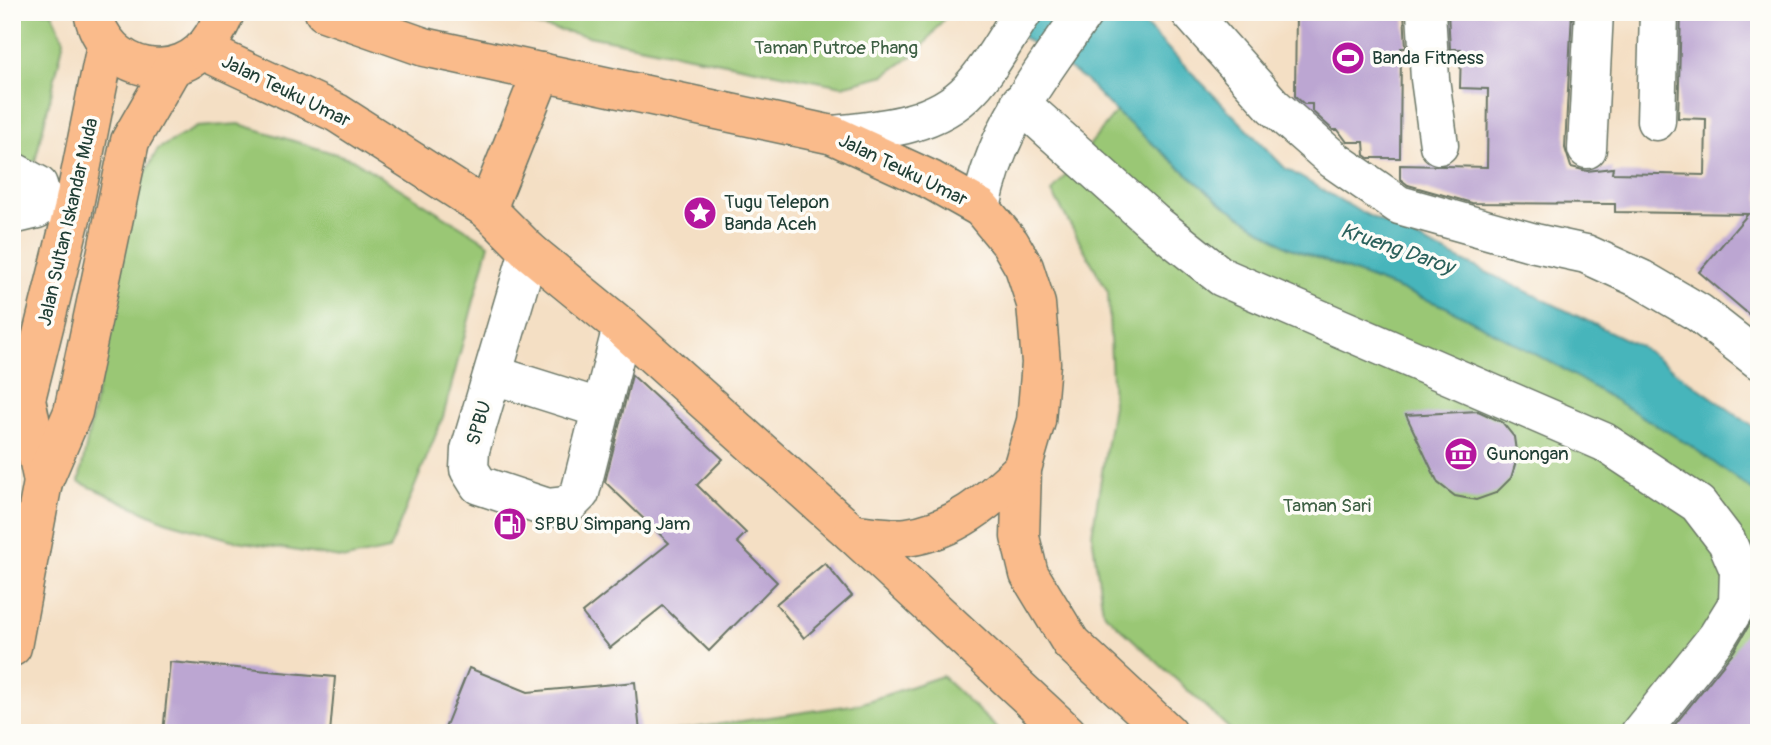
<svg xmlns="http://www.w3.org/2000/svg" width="1771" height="745" font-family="Pangolin,sans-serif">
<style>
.green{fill:#9ac775;stroke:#5c8254;stroke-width:2}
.water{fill:#46b5bb;stroke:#327978;stroke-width:2}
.building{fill:#bca6d2}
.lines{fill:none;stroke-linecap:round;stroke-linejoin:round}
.minor-casing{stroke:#6a7666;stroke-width:41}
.highway-casing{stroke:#6a7666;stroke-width:41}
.minor{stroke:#fff;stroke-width:38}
.highway{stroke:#fabb8b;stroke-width:38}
.labels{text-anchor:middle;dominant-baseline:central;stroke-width:7;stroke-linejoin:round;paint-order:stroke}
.park-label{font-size:19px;fill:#3e6044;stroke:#fdfcf7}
.poi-label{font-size:19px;fill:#1f3d34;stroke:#fdfcf7;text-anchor:start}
.street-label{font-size:19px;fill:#1f3d34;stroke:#fdfcf7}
.water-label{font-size:21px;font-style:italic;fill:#2b615c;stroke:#fdfcf7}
</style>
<rect width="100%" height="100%" fill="#fdfcf7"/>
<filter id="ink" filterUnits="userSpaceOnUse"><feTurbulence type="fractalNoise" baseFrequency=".0143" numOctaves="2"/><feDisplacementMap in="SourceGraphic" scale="14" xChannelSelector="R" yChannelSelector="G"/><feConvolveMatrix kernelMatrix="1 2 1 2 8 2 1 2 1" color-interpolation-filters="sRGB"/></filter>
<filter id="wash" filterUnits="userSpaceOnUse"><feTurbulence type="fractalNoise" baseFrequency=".00686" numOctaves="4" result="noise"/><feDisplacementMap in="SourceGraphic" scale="28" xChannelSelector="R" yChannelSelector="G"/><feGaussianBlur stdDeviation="1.57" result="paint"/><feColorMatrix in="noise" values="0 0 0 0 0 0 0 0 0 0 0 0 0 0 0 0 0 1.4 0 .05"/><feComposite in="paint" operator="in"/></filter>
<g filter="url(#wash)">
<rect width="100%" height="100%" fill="#f4dfc4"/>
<g class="green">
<path d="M12,12H52L64,40L12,258Z"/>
<path d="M466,12H949L920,50L885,75L842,86Z"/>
<path d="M1116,112L1221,203L1288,247L1446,307L1558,366L1691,446L1759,495V733H1234L1103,612L1092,534L1113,405L1108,292L1052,192Z"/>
<path d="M239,124L352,159L489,244L443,417L389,550L346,559L232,540L165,521L79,482L137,188L158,149L197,127Z"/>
<path d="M942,676L1002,733H660L859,704Z"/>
</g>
<path class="water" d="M986,12H1127L1146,26L1285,168L1361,212L1640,346L1759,431V495L1691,446L1558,366L1446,307L1288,247L1221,203L1116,112L1085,80Z"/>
<g id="blocks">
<g class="building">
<path d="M1296,12H1404L1406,48H1401L1400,158H1369L1365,155L1364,142H1347L1338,130H1333L1312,111V104H1304L1295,96Z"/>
<path d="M1448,12H1572L1565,148L1571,167L1587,171L1613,168L1612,173L1705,175L1706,119L1678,118L1681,12H1759V323L1699,272L1748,214L1615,212V204L1472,203L1408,185L1400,179V165L1487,167L1488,89L1460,88L1461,49H1450Z"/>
<path d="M632,375L723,459L697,485L746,533L737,542L777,582L709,651L663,606L610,648L582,613L669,543L605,482Z"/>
<path d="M1478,411L1502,422L1514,437L1517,458L1511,478L1496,493L1476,500L1455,496L1438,483L1406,415Z"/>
<path d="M825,563L852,596L804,638L776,604Z"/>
<path d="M1759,608V733H1668L1734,651Z"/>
<path d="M170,662L335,677L330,733H163Z"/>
<path d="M469,668L528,692L635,682L640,733H443Z"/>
</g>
</g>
</g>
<g filter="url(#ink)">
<use href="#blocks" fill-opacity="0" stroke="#6a7666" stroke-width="2"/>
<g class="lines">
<defs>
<g id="minor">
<path d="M1190,12L1273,106L1334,160L1399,205L1535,243L1586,254L1641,279L1699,313L1759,360"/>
<path d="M1426,12L1430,79L1439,145"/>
<path d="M1020,103L1153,222L1222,277L1604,442L1698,504L1727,542L1739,570L1738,603L1717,637L1640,733"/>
<path d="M1656,121L1659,12"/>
<path d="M833,135C880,130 936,126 970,89C991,67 1006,37 1023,12"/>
<path d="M1587,149L1594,12"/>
<path d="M12,171L38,185L43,202"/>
<path d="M981,208C996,127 1039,78 1084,12"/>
<path d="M12,215L37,209L43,202L73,210"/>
<path d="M529,251L470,450L469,469L479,485L548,508L567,506L580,493L622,327"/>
<path d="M494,375L599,408"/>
</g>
<g id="highway">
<path d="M93,12C104,72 181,89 213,36C217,29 223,21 225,12"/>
<path d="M324,12L424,47L833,135L931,180L981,208L1010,243L1024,267L1036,304L1041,363L1036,421L1022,469L1020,537L1029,574L1071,643L1168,733"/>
<path d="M204,51L337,113L487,209L529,251L622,327L853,534L1067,733"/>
<path d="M487,209L542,72"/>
<path d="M43,482L26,399L73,210L106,45"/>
<path d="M853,534C870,535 891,539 907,537C954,531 990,500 1022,469"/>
<path d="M12,647L43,482L73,412L130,141L172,68"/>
</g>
</defs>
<use href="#minor" class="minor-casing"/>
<use href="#highway" class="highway-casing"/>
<use href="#minor" class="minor"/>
<use href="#highway" class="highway"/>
</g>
</g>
<defs>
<symbol id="stadium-disc" viewBox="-11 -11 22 22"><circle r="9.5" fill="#b5179e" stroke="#fdfcf7"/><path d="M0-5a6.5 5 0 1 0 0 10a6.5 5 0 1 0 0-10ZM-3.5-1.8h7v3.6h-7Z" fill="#fff"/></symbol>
<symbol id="sight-disc" viewBox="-11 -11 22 22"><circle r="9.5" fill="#b5179e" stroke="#fdfcf7"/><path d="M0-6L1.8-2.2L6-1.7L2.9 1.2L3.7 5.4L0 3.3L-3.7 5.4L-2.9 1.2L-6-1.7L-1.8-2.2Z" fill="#fff"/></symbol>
<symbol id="museum-disc" viewBox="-11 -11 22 22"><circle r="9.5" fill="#b5179e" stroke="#fdfcf7"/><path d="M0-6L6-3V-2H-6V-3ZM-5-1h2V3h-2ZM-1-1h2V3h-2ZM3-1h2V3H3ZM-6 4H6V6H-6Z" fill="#fff"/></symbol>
<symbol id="fuel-disc" viewBox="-11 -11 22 22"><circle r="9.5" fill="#b5179e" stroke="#fdfcf7"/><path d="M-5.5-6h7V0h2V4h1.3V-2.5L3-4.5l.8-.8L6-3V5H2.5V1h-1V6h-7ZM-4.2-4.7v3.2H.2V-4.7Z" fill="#fff"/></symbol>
</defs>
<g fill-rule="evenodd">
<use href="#stadium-disc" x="1329" y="39" width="38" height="38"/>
<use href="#sight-disc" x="681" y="194" width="38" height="38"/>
<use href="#museum-disc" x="1442" y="435" width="38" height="38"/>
<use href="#fuel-disc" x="491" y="505" width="38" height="38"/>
</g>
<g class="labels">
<g class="park-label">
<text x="836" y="48">Taman Putroe Phang</text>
<text x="1327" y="506">Taman Sari</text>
</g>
<g class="poi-label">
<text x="1372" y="58">Banda Fitness</text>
<text x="724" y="202">Tugu Telepon<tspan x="724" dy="22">Banda Aceh</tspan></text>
<text x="1486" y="454">Gunongan</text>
<text x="534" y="524">SPBU Simpang Jam</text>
</g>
<g class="street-label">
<text transform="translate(286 91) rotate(26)">Jalan Teuku Umar</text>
<text transform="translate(903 170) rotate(26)">Jalan Teuku Umar</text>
<text transform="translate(68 222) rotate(-77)">Jalan Sultan Iskandar Muda</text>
<text transform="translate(479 423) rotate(-73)">SPBU</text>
</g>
<g class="water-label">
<text transform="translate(1397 249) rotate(19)">Krueng Daroy</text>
</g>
</g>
<rect width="1771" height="745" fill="none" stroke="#fdfcf7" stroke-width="42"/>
</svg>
